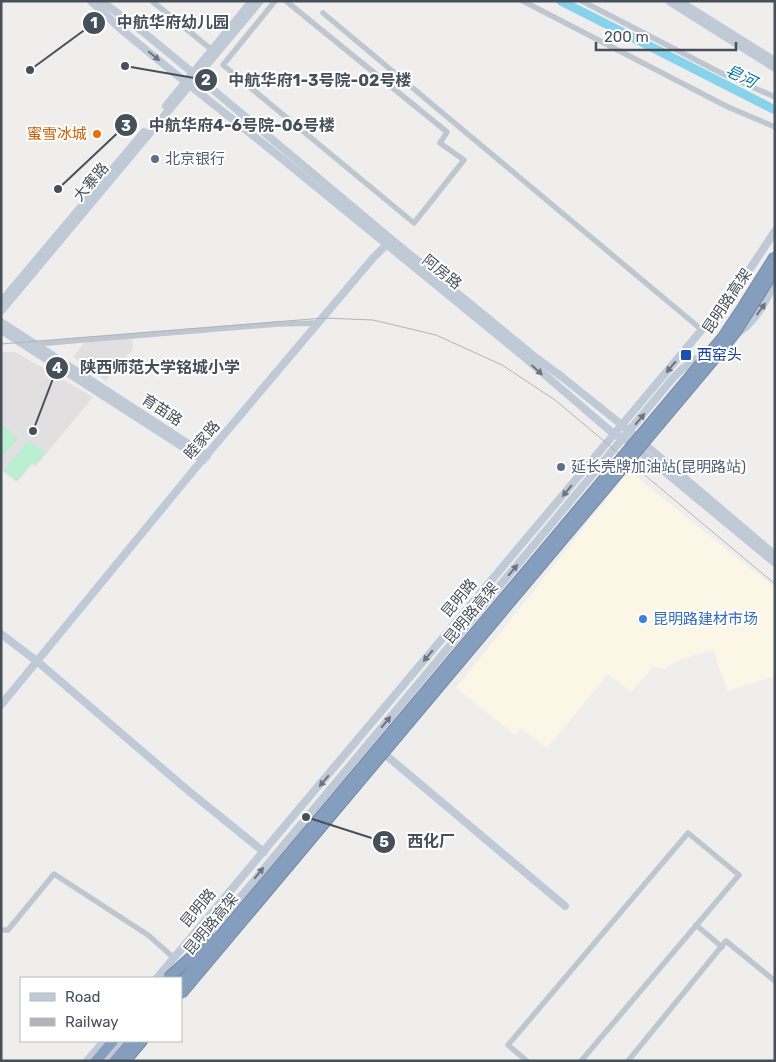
<svg xmlns="http://www.w3.org/2000/svg" width="776" height="1062" font-family="Rubik,'Noto Sans SC',sans-serif">
<style>
.commercial{fill:#fcf6e6}
.education{fill:#e1dfdf}
.green{fill:#bbefd1}
.lines{fill:none;stroke-linecap:round;stroke-linejoin:round}
.river{stroke:#88d3ec;stroke-width:9}
.highway-casing{stroke:#7089a9;stroke-width:12}
.street{stroke:#bec7d0;stroke-width:5.5}
.secondary{stroke:#c0cad7;stroke-width:8}
.highway{stroke:#859ebd;stroke-width:10}
.rail{stroke:#b0b3b8;stroke-width:1}
.highway-bridge-casing{stroke:#7089a9;stroke-width:12;stroke-linecap:butt}
.highway-bridge{stroke:#859ebd;stroke-width:10}
.oneway{fill:#6b7580}
.food-dot{fill:#e8710a;stroke:#fff;stroke-width:2}
.service-dot{fill:#5c6f8a;stroke:#fff;stroke-width:2}
.transit-dot{fill:#1a4fb4;stroke:#fff;stroke-width:2}
.shop-dot{fill:#3f7fe0;stroke:#fff;stroke-width:2}
.labels{text-anchor:middle;dominant-baseline:central;stroke-width:4;stroke-linejoin:round;paint-order:stroke}
.food-label{font-size:15px;fill:#c56008;stroke:#fff;text-anchor:end}
.service-label{font-size:15px;fill:#4e5e75;stroke:#fff;text-anchor:start}
.street-label{font-size:15px;fill:#46505b;stroke:#fff}
.transit-label{font-size:15px;fill:#164399;stroke:#fff;text-anchor:start}
.shop-label{font-size:15px;fill:#366cbe;stroke:#fff;text-anchor:start}
.water-label{font-size:16px;font-style:italic;fill:#0c7ba0;stroke:#fff}
.leader{fill:none;stroke:#46505b;stroke-width:2}
.callout-dot{fill:#46505b;stroke:#fff;stroke-width:2}
.mark-label{font-size:15px;text-anchor:middle;font-weight:bold;fill:#fff}
.callout-label{font-size:16px;text-anchor:middle;font-weight:bold;fill:#46505b;stroke:#fff;stroke-width:4;stroke-linejoin:round;paint-order:stroke}
</style>
<rect width="100%" height="100%" fill="#f0eeed"/>
<path class="commercial" d="M629,471L775,588V676L728,691L713,650L681,659L664,669L653,667L631,692L608,674L547,748L521,728L515,735L456,688Z"/>
<g class="education">
<path d="M132,338L133,349L106,381L73,357L84,343Z"/>
<path d="M1,352H15L93,397L35,467L32,464L17,482L1,470Z"/>
</g>
<g class="green">
<path d="M1,424L18,438L2,457L1,456Z"/>
<path d="M29,440L45,453L35,465L32,463L17,481L4,470Z"/>
</g>
<g class="lines">
<path class="river" d="M561,1L775,110"/>
<defs>
<g id="highway">
<path d="M96,1061L113,1041"/>
<path d="M115,1061L132,1041"/>
<path d="M125,1061L142,1041"/>
</g>
</defs>
<use href="#highway" class="highway-casing"/>
<g class="street">
<path d="M152,1L212,50"/>
<path d="M275,1L223,65L414,223L464,160L440,143L447,132L286,1"/>
<path d="M523,1L728,107L775,127"/>
<path d="M582,1L723,74L775,97"/>
<path d="M323,13L702,330"/>
<path d="M35,344L278,324L319,323"/>
<path d="M696,925L722,947"/>
<path d="M1,930H8L54,874L148,935L174,958"/>
<path d="M527,1061L508,1045L688,833L739,875L581,1061"/>
<path d="M628,1061L726,941L775,981"/>
</g>
<g class="secondary">
<path d="M91,1L123,31L173,72L280,157L523,356L615,435L624,438L775,563"/>
<path d="M101,1L142,31L193,73L391,239L535,357L562,377L622,425L775,555"/>
<path d="M669,1L775,68"/>
<path d="M679,1L775,61"/>
<path d="M166,106L252,1"/>
<path d="M1,302L144,132"/>
<path d="M1,311L260,1"/>
<path d="M1,322L207,456"/>
<path d="M1,330L203,460"/>
<path d="M736,334C755,323 766,301 775,282"/>
<path d="M1,634L38,662L185,788L264,852"/>
<path d="M1,705L193,471L373,258L390,241"/>
<path d="M381,751L565,906"/>
<path d="M203,942L673,378L682,369L708,351"/>
<path d="M157,978L715,314L740,284L775,231"/>
<path d="M87,1061L104,1041"/>
<path d="M103,1061L120,1041"/>
</g>
<use href="#highway" class="highway"/>
<path class="rail" d="M1,344L324,318L373,320L436,335L502,365L555,400L775,584"/>
<defs>
<g id="highway-bridge">
<path d="M168,978L212,938"/>
<path d="M181,983L723,337L743,307L775,256"/>
<path d="M181,994L715,358L735,333L775,270"/>
</g>
</defs>
<use href="#highway-bridge" class="highway-bridge-casing"/>
<use href="#highway-bridge" class="highway-bridge"/>
</g>
<defs><path id="oneway-solid" d="M-6-.8H1V-3.2L6.5 0L1 3.2V.8H-6Z" transform="scale(1.25)"/></defs>
<g class="oneway">
<use href="#oneway-solid" transform="translate(154 56) rotate(40)"/>
<use href="#oneway-solid" transform="translate(761 309) rotate(-54)"/>
<use href="#oneway-solid" transform="translate(671 367) rotate(130)"/>
<use href="#oneway-solid" transform="translate(537 370) rotate(42)"/>
<use href="#oneway-solid" transform="translate(640 419) rotate(-50)"/>
<use href="#oneway-solid" transform="translate(567 491) rotate(130)"/>
<use href="#oneway-solid" transform="translate(513 570) rotate(-50)"/>
<use href="#oneway-solid" transform="translate(428 656) rotate(130)"/>
<use href="#oneway-solid" transform="translate(386 722) rotate(-50)"/>
<use href="#oneway-solid" transform="translate(324 781) rotate(130)"/>
<use href="#oneway-solid" transform="translate(259 873) rotate(-51)"/>
</g>
<circle class="food-dot" cx="97" cy="134" r="5"/>
<g class="service-dot">
<circle cx="155" cy="159" r="5"/>
<circle cx="561" cy="467" r="5"/>
</g>
<rect class="transit-dot" x="680" y="349" width="12" height="12" rx="2.5"/>
<circle class="shop-dot" cx="643" cy="619" r="5"/>
<g class="labels">
<g class="food-label">
<text x="87" y="134">蜜雪冰城</text>
</g>
<g class="service-label">
<text x="165" y="159">北京银行</text>
<text x="571" y="467">延长壳牌加油站(昆明路站)</text>
</g>
<g class="street-label">
<text transform="translate(91 182) rotate(-50)">大寨路</text>
<text transform="translate(442 272) rotate(39)">阿房路</text>
<text transform="translate(727 301) rotate(-56)">昆明路高架</text>
<text transform="translate(162 410) rotate(33)">育苗路</text>
<text transform="translate(202 440) rotate(-49)">睦家路</text>
<text transform="translate(459 598) rotate(-50)">昆明路</text>
<text transform="translate(471 613) rotate(-50)">昆明路高架</text>
<text transform="translate(198 908) rotate(-50)">昆明路</text>
<text transform="translate(211 924) rotate(-50)">昆明路高架</text>
</g>
<g class="transit-label">
<text x="697" y="355">西窑头</text>
</g>
<g class="shop-label">
<text x="653" y="619">昆明路建材市场</text>
</g>
<g class="water-label">
<text transform="translate(741 76) rotate(27)">皂河</text>
</g>
</g>
<path class="leader" d="M30 70L94 23M125 66L206 80M58 189L126 125M33 431L57 368M306 817L384 842"/>
<g class="callout-dot">
<circle cx="30" cy="70" r="5"/>
<circle cx="125" cy="66" r="5"/>
<circle cx="58" cy="189" r="5"/>
<circle cx="33" cy="431" r="5"/>
<circle cx="306" cy="817" r="5"/>
<circle cx="94" cy="23" r="12"/>
<circle cx="206" cy="80" r="12"/>
<circle cx="126" cy="125" r="12"/>
<circle cx="57" cy="368" r="12"/>
<circle cx="384" cy="842" r="12"/>
</g>
<g class="mark-label">
<text x="94" y="28">1</text>
<text x="206" y="85">2</text>
<text x="126" y="131">3</text>
<text x="57" y="373">4</text>
<text x="384" y="847">5</text>
</g>
<g class="callout-label">
<text x="173" y="28">中航华府幼儿园</text>
<text x="320" y="86">中航华府1-3号院-02号楼</text>
<text x="242" y="131">中航华府4-6号院-06号楼</text>
<text x="160" y="373">陕西师范大学铭城小学</text>
<text x="431" y="847">西化厂</text>
</g>
<rect width="776" height="1062" fill="none" stroke="#46505b" stroke-width="5"/>
<rect x="20" y="977" width="162" height="65" fill="#ffffff" stroke="#b5b9bd"/>
<rect x="30" y="993" width="25" height="8" fill="#c0cad7" stroke="#b5b9bd"/>
<text x="65" y="1002" font-size="15" fill="#46505b">Road</text>
<rect x="30" y="1018" width="25" height="8" fill="#b0b3b8" stroke="#b5b9bd"/>
<text x="65" y="1027" font-size="15" fill="#46505b">Railway</text>
<path d="M596 42v8h140v-8" fill="none" stroke="#46505b" stroke-width="2.5"/>
<text x="604" y="42" font-size="15" fill="#46505b" stroke="#ffffff" stroke-width="4" paint-order="stroke">200 m</text>
</svg>
